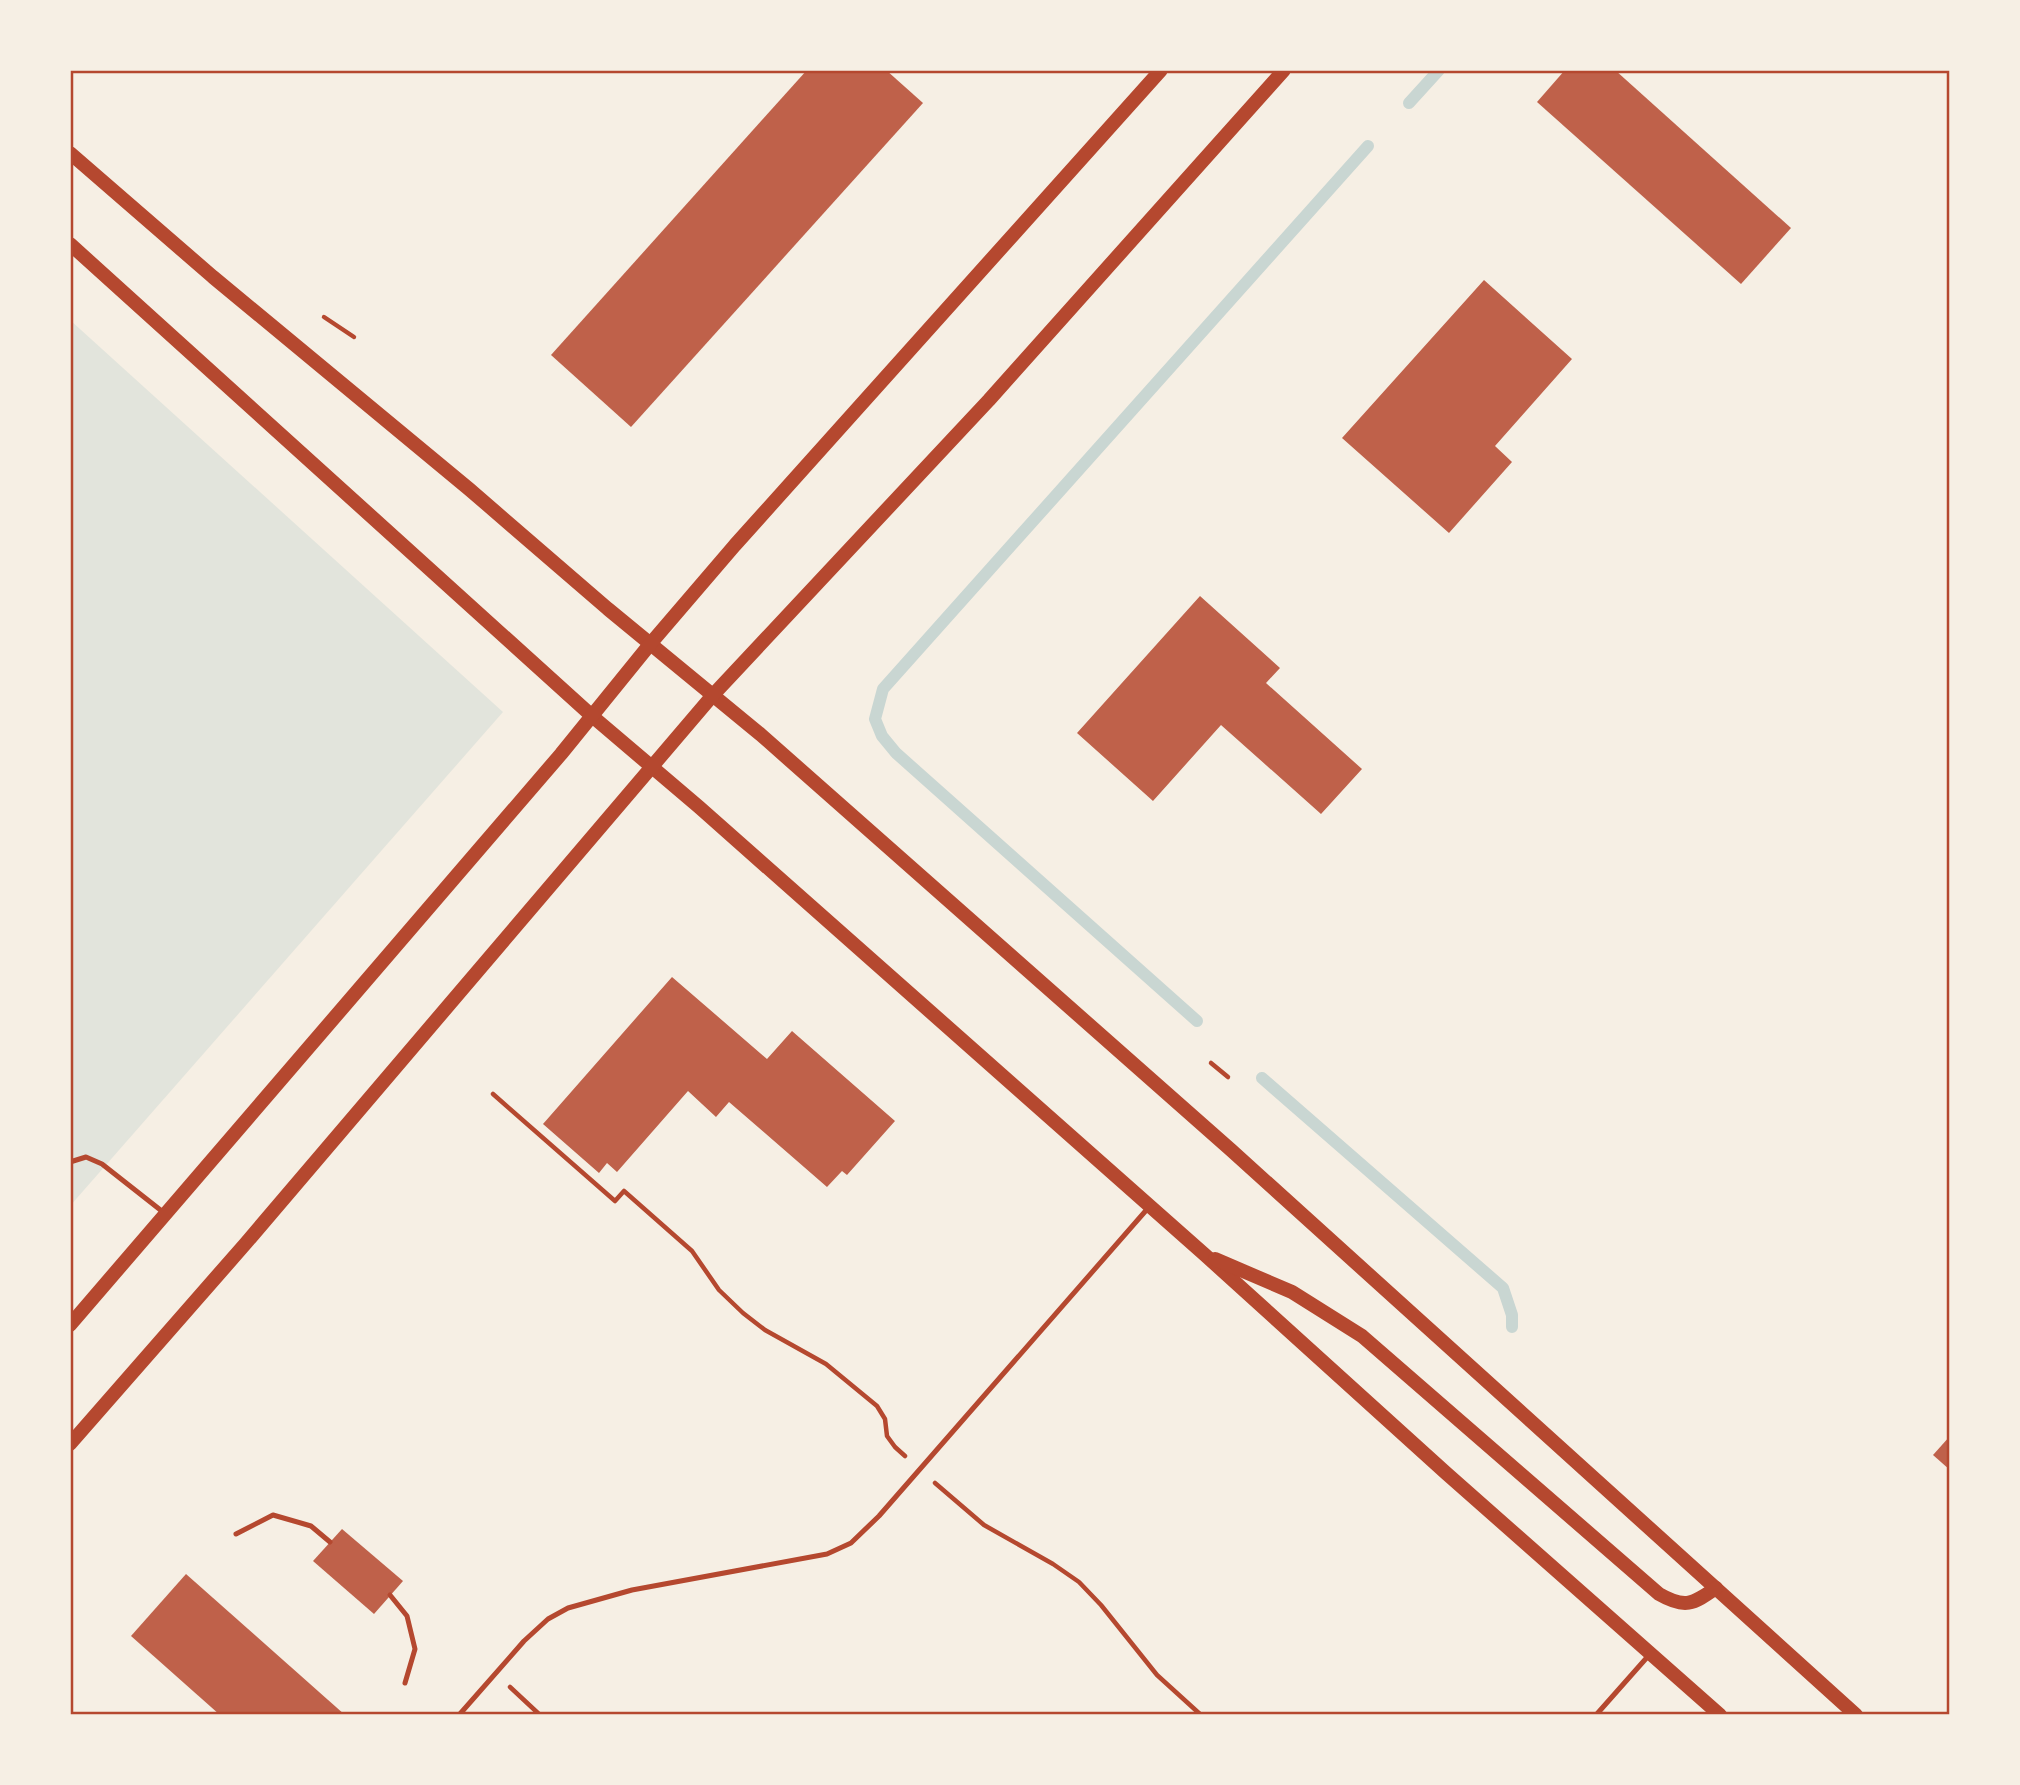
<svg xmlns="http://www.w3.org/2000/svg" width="2020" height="1785" font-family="Helvetica,sans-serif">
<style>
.green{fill:#e2e4dc}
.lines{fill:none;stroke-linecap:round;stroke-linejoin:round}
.stream{stroke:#c9d6d2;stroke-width:12}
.building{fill:#bf614a}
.path{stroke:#b5482f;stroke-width:4.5}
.service{stroke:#b5482f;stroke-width:5}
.secondary{stroke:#b5482f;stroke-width:14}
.neatline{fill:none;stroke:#b5482f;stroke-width:2.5}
</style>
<rect width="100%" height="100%" fill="#f6efe4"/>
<path class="green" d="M70,320L503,712L70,1206Z"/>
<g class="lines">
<g class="stream">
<path d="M1409,103L1439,70"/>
<path d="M1197,1021L896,753L882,736L875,719L883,689L1368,146"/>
<path d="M1262,1078L1503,1288L1512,1315V1327"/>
</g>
</g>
<g class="building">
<path d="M807,70H886L923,103L631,427L551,355Z"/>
<path d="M1565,70H1615L1791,228L1741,284L1537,102Z"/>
<path d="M1484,280L1572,359L1495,446L1512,462L1449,533L1342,438Z"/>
<path d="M1200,596L1280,668L1266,683L1362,769L1321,814L1221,725L1153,801L1077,733Z"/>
<path d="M672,977L767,1059L792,1031L895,1121L847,1175L842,1171L827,1187L729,1102L716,1117L688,1091L617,1172L607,1163L599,1173L543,1124Z"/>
<path d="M1950,1436V1470L1933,1455Z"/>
<path d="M342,1529L403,1581L374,1614L313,1561Z"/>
<path d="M186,1574L345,1715H220L131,1636Z"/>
</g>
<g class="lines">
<g class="path">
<path d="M324,317L354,337"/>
<path d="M1211,1063L1228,1077"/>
<path d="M493,1094L615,1201L624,1191L692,1251L719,1290L743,1313L765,1330L826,1364L877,1406L885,1419L887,1436L895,1447L905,1456"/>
<path d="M935,1483L984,1525L1053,1564L1079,1582L1101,1605L1157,1675L1201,1715"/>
<path d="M510,1687L540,1715"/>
</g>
<g class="service">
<path d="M70,1162L86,1157L102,1164L163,1212"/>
<path d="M236,1534L273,1515L311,1526L330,1542"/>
<path d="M390,1595L407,1616L415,1649L405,1683"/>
<path d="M459,1715L524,1641L548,1619L568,1608L632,1590L827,1554L851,1543L879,1516L1149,1207"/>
<path d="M1596,1715L1650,1654"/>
</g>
<g class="secondary">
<path d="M70,153L213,277L469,489L608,609L760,734L1231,1150L1856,1715"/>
<path d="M70,244L592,716L699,807L1204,1254L1446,1473L1720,1715"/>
<path d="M1215,1259L1292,1292L1362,1336L1659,1594C1685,1609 1693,1604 1716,1588"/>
<path d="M70,1325L561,754L651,643L735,545L1161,70"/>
<path d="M70,1444L246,1243L713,695L989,400L1284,70"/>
</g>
</g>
<rect width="2020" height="1785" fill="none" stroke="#f6efe4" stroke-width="144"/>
<rect x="72" y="72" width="1876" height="1641" class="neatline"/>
</svg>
